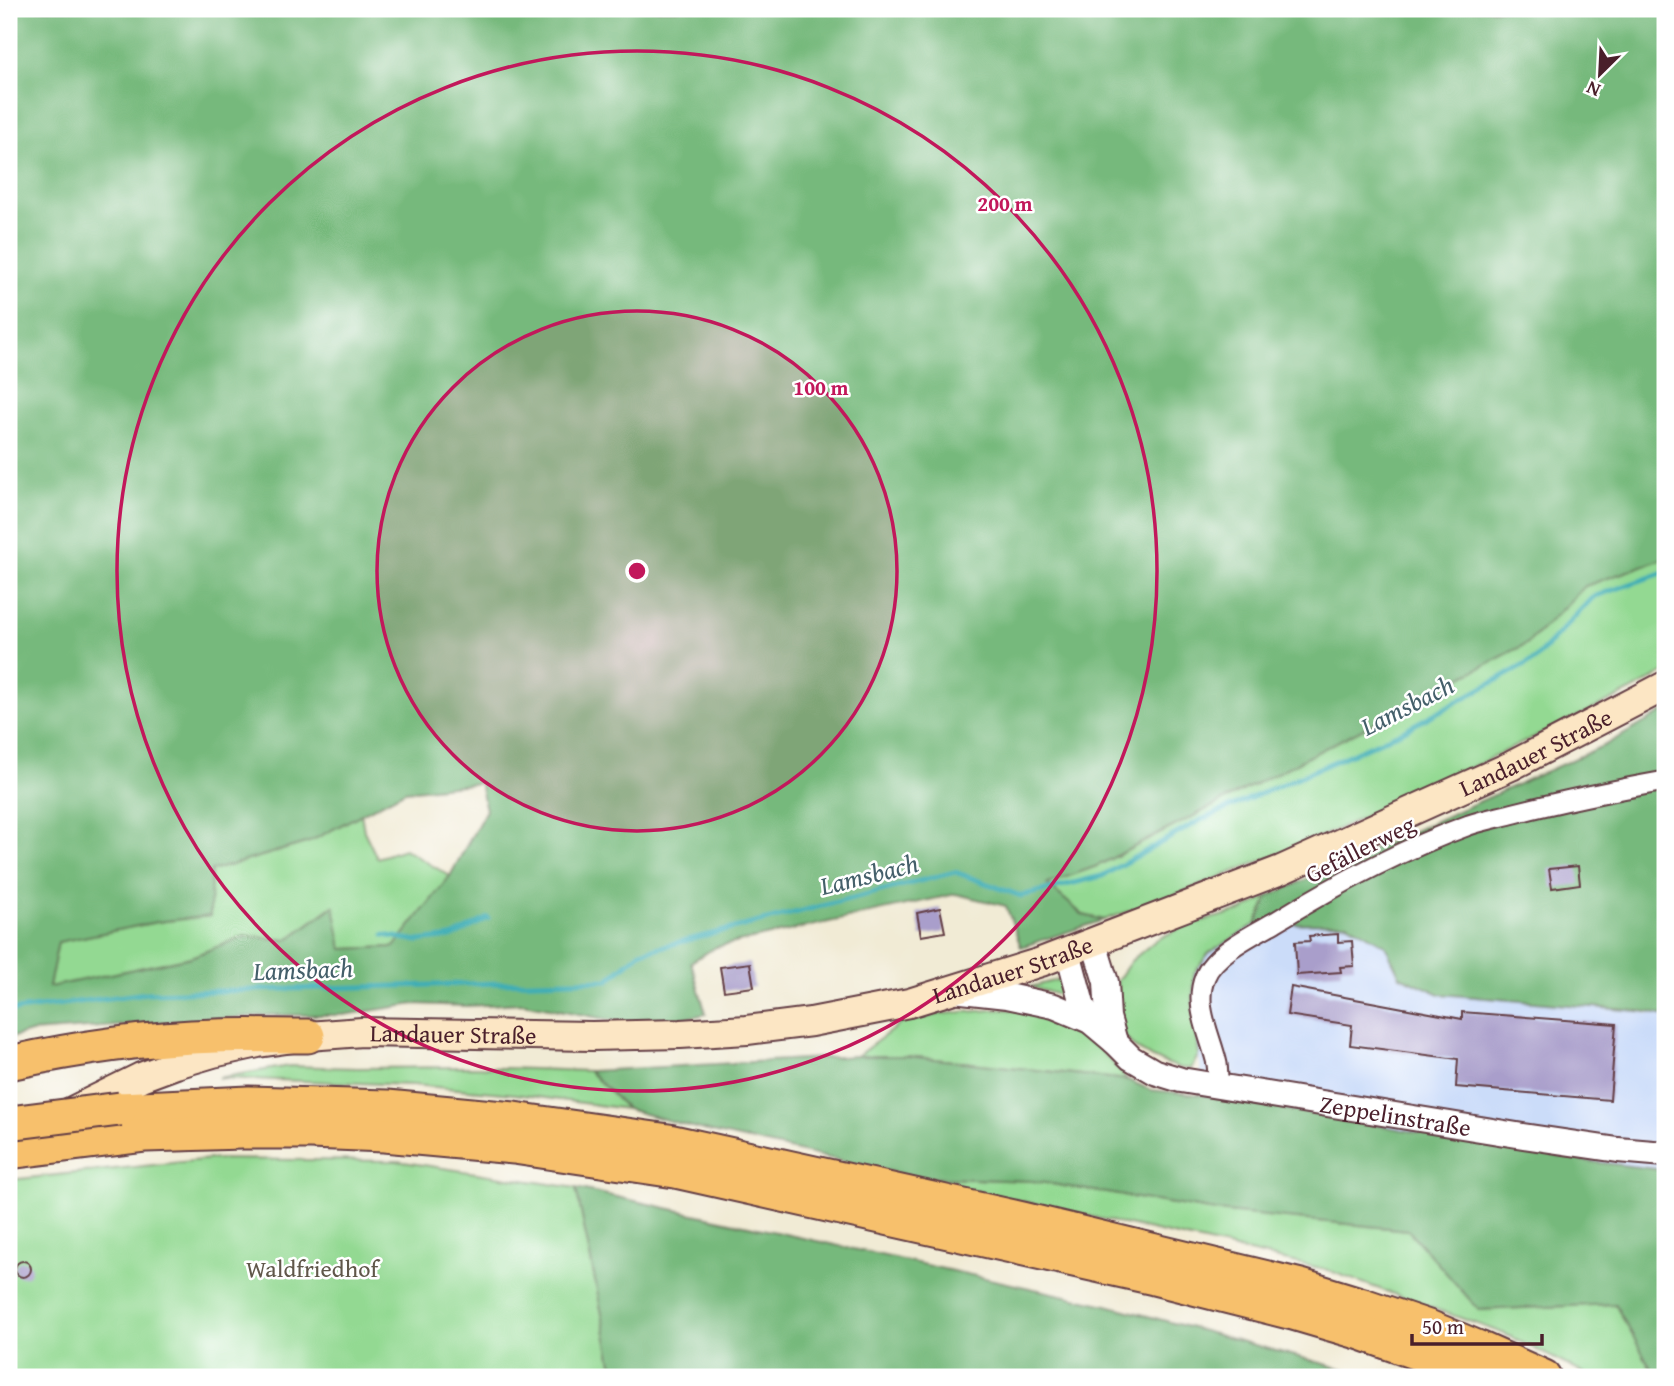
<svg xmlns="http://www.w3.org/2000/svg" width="1674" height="1386" font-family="'Gentium Book Plus',serif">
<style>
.built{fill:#cbdcf9}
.green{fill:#93d992;stroke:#6e7c5e;stroke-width:2}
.forest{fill:#76b97c;stroke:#606c54;stroke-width:2;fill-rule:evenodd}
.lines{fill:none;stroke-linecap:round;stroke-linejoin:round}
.stream{stroke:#3cadb6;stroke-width:5}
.building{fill:#a99ecb}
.minor-casing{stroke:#633e44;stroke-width:23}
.tertiary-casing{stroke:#633e44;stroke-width:28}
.secondary-casing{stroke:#633e44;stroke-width:32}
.trunk-casing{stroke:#633e44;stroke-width:37}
.minor{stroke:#fff;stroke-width:19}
.tertiary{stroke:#fff;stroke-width:24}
.secondary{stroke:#fce6c4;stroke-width:28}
.trunk{stroke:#f7c06c;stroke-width:33}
.trunk-bridge-casing{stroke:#633e44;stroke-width:37;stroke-linecap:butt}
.trunk-bridge{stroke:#f7c06c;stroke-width:33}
.ring{fill:none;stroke:#c2185b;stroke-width:3.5}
.labels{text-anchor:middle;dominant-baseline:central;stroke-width:5;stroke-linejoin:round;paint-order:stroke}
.street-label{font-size:24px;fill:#4a1f2b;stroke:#fff}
.park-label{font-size:24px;fill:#60574a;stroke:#fff}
.water-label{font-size:26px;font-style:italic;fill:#445f6a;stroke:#fff}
.centre{fill:#c2185b;stroke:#fff;stroke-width:3.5}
.ring-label{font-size:21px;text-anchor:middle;font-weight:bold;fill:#c2185b;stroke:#fff;stroke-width:5;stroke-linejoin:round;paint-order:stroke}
</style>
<rect width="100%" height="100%" fill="#fff"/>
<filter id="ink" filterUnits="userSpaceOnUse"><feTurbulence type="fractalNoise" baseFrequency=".0143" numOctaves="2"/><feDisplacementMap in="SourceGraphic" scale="14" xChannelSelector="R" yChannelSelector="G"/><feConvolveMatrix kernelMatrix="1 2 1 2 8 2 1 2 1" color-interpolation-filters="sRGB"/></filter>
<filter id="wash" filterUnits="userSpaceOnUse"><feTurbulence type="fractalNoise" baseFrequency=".00686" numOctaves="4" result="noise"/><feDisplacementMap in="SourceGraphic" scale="28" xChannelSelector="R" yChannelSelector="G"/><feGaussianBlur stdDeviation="1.57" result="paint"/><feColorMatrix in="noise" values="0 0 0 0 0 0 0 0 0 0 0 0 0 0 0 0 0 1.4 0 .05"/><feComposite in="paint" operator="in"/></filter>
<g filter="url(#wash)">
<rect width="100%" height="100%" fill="#f1ebd5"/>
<path class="built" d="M1347,923L1385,945L1400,976L1665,1016V1170L1577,1160L1203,1095L1199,1055L1193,1015L1194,973L1209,953L1256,924Z"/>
<g class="green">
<path d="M1665,558V672L1631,691L1432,786L1318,838L1178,894L1104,920L1083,915L1046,884L1097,866L1528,643L1585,586Z"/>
<path d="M361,813L364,831L377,858L404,849L450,876L394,947L342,949L333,906L287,940L245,936L191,957L48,988L58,942L157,922L209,916L211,871L309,842Z"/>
<path d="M1269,896L1256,924L1209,953L1194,973L1193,1015L1199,1054L1191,1069L1180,1068L1152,1058L1134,1047L1126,1038L1117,1022V981L1131,961L1156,940L1186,925L1241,911Z"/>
<path d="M1065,978L1071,998L1030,987Z"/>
<path d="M1004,1009L1041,1012L1080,1026L1128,1080L907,1056H857L903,1022L940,1014Z"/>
<path d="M289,1066L357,1068L472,1067L589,1071L627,1109L515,1094L412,1085L218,1078Z"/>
<path d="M211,1159L397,1161L576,1188L615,1377H9V1180Z"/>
<path d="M914,1177L1033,1181L1216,1211L1409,1230L1479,1310L1615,1304L1656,1377H1591L1505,1334L1324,1269Z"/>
</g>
<g class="forest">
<path d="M9,9H1665V558L1585,586L1528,643L1097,866L1047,884L1083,915L1104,920L1021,947L1006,906L956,894L716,947L691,962L706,1014L666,1022H621L523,1003L466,1006L415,1004L343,1015H272L31,1032L9,1038ZM480,783L486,810L450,876L394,947L342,949L334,906L287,940L245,936L191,957L49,987L58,942L157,922L210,916L211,871L309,842L405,791Z"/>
<path d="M1665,711V1016L1649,1012L1440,994L1400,976L1385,945L1347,923L1256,924L1269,896L1605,745Z"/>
<path d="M857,1056H907L1128,1080L1151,1090L1203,1095L1577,1160L1665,1170V1377H1656L1615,1304L1479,1310L1408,1230L1216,1211L1033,1181L914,1177L703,1130L627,1109L589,1071Z"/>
<path d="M576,1188L1107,1305L1358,1373L1368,1377H615Z"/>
</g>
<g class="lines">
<g class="stream">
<path d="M384,935L418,941L452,937L488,918"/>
<path d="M9,1011L147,993L608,980L641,952L955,872L1021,896L1102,876L1201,820L1399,733L1534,660L1593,597L1665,572"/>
</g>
</g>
<g id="blocks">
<g class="building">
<path d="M1578,866L1580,884L1552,888L1549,869Z"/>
<path d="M940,908L945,932L921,936L917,913Z"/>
<path d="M1338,934V942L1352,941L1354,966L1340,967L1341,972L1297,975L1295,942L1310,941L1309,936Z"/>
<path d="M750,963L754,987L724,991L720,967Z"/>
<path d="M1291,987L1462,1019V1012L1616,1024L1610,1100L1456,1087L1458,1059L1350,1045L1352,1025L1287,1015Z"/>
<circle cx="23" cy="1269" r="8"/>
</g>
</g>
</g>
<g filter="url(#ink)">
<use href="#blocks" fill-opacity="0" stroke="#633e44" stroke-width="2"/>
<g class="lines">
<defs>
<path id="minor" d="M1218,1085C1218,1078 1218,1071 1217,1064C1211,1036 1193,1006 1205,977C1214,953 1254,934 1275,922C1337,884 1400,850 1469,825C1484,820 1500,817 1515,813C1565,800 1615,790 1665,781"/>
<g id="tertiary">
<path d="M1094,943L1106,982L1108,1017L1115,1042"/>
<path d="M1068,952L1082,1004L1090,1021"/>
<path id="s1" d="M953,990L1007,996L1054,1006L1090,1021L1115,1042L1131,1058L1155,1072L1181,1080L1523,1136L1618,1150L1665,1154"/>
</g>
<g id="secondary">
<path id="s2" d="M70,1112L141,1077L176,1064L213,1053L258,1043L308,1036L362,1032L592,1036L680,1034L747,1030L811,1022L909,1003L1041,962L1281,870L1511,766L1665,686"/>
</g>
<g id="trunk">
<path d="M9,1063C77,1048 147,1038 216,1036C247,1035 277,1036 308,1036"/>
<path d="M120,1109L249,1103L387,1107L514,1119L669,1141L1023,1219L1301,1286L1363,1305L1431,1328L1479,1348L1544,1377"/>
<path d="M9,1152L146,1135L241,1132H311L384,1135L514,1147L675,1171L1154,1278L1293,1313L1361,1333L1420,1354L1477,1377"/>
</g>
</defs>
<use href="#minor" class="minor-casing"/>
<use href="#tertiary" class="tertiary-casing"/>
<use href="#secondary" class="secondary-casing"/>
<use href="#trunk" class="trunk-casing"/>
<use href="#minor" class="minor"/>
<use href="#tertiary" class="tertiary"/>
<use href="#secondary" class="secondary"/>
<use href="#trunk" class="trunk"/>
<defs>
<path id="trunk-bridge" d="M9,1123L120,1109"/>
</defs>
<use href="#trunk-bridge" class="trunk-bridge-casing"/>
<use href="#trunk-bridge" class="trunk-bridge"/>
</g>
</g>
<circle cx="637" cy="571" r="260" fill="#c2185b" fill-opacity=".12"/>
<g class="ring">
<circle cx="637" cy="571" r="260"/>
<circle cx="637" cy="571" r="520"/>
</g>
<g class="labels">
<g class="street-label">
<text stroke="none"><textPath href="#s2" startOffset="1531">Landauer Straße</textPath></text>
<text transform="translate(1360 849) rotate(-27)">Gefällerweg</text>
<text stroke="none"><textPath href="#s2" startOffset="964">Landauer Straße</textPath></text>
<text stroke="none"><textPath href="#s2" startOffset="397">Landauer Straße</textPath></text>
<text stroke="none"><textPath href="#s1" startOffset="469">Zeppelinstraße</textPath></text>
</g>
<g class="park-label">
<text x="312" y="1268">Waldfriedhof</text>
</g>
<g class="water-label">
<text transform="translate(1407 705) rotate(-27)">Lamsbach</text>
<text transform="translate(869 874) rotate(-14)">Lamsbach</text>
<text transform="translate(303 969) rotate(-2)">Lamsbach</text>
</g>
</g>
<circle cx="637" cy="571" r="10" class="centre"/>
<g class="ring-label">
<text x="1005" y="211">200 m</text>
<text x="821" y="395">100 m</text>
</g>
<rect width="1674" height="1386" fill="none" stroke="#fff" stroke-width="35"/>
<g transform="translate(1600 74) rotate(204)" stroke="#ffffff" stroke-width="5" paint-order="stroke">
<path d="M0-5L12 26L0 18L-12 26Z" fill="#4a1f2b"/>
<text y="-10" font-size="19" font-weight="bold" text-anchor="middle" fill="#4a1f2b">N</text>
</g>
<path d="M1412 1334v10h130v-10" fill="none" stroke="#4a1f2b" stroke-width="3.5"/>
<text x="1422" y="1334" font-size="21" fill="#4a1f2b" stroke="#ffffff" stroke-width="5" paint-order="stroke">50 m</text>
</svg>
